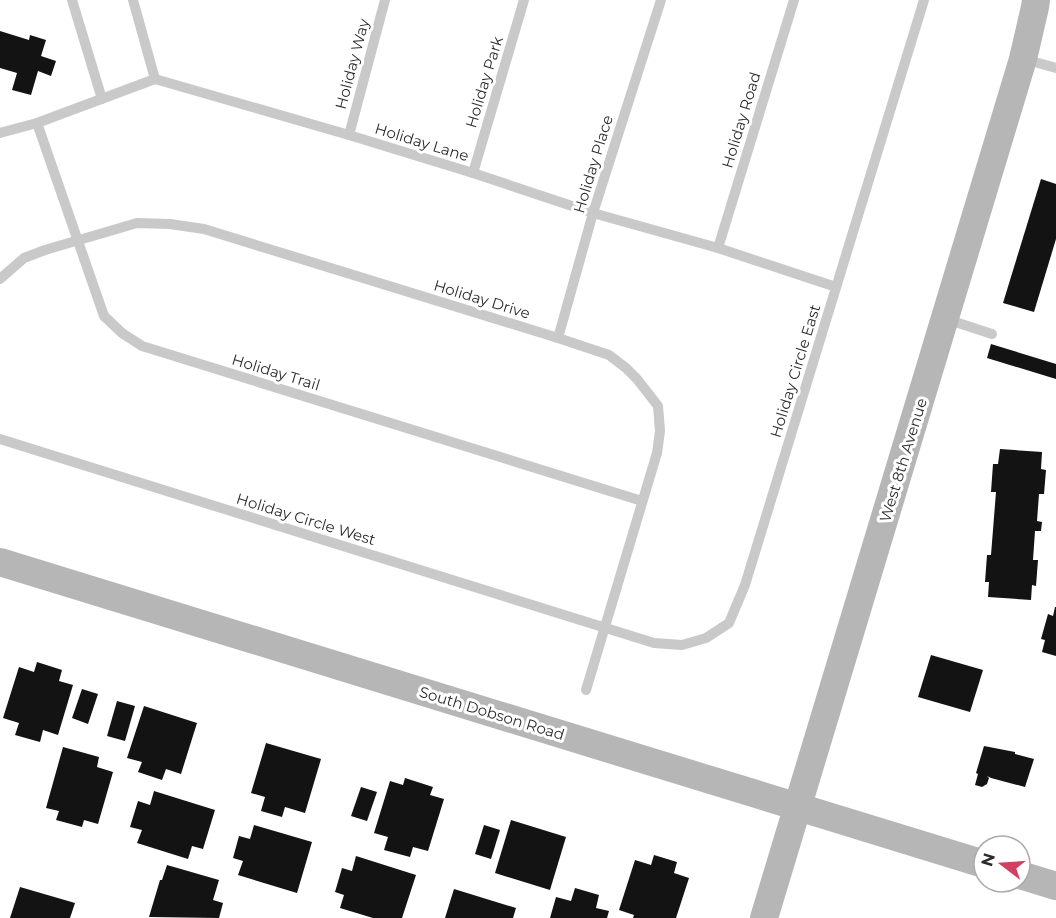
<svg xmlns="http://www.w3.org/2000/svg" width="1056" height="918" font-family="Montserrat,sans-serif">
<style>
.building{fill:#131313}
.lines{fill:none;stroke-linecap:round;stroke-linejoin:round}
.lane{stroke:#c9c9c9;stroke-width:10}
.secondary{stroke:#b6b6b6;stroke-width:28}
.labels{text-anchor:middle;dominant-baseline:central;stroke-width:6;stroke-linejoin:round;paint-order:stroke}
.street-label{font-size:15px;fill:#2c2c2c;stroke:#fff}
</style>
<rect width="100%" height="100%" fill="#fff"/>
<g class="building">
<path d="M0,31L29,40L30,35L46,40L41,56L56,61L51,76L38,71L31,95L12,90L17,73L0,68Z"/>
<path d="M1041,179L1056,184V239L1034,312L1003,303Z"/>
<path d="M991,344L1056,364V379L987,358Z"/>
<path d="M1000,449L1042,452L1041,469L1046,470L1044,494H1039L1037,521L1042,522L1041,531H1035L1033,560H1038L1036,586L1032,585L1031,600L988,597L989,582H985L987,555H991L996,492H991L993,464H998Z"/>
<path d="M1055,607H1056V656L1042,652L1045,640L1041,639L1048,614L1053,616Z"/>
<path d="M931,655L983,670L970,712L918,697Z"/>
<path d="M37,662L62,670L59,681L73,685L58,735L43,730L40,742L15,735L19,723L3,718L19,667L34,672Z"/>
<path d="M82,689L98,694L88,724L72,718Z"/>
<path d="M117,701L135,706L125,741L107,736Z"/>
<path d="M144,706L197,723L181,774L166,769L162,780L138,772L142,762L127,758Z"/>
<path d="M266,743L321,759L305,813L285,807L282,817L261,811L265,797L251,793Z"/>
<path d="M984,746L1015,752V754L1034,759L1025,787L991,778L987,776L989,778L987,784L982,787L975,785L978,774L976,773Z"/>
<path d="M63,747L99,757L97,767L113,772L98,824L84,820L82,827L56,820L59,811L46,808Z"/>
<path d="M405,778L433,787L430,795L444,799L428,851L413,847L410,857L384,850L388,837L374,833L390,781L403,785Z"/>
<path d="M361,787L377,792L367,821L351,816Z"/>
<path d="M154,791L215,810L203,849L192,846L188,859L137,843L142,830L130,827L138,801L150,805Z"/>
<path d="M511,820L566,837L550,890L495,873Z"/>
<path d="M254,825L312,842L297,893L238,875L243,861L233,858L239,836L250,839Z"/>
<path d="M484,825L500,830L491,859L475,854Z"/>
<path d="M654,855L677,862L674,873L689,878L676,918H633L634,915L619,910L635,860L651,865Z"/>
<path d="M356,856L416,875L402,918H373L340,908L344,895L335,892L342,868L352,871Z"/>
<path d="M167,865L219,880L213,900L223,903L219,918L149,917L160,880H162Z"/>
<path d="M20,887L75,903L70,918H10Z"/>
<path d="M575,888L599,895L596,908L609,911L607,918H550L556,897L571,901Z"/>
<path d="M454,889L516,908L513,918H445Z"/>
</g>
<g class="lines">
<g class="lane">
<path d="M72,0L102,99"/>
<path d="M133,0L155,79"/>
<path d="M1024,59L1056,68"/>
<path d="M37,123L104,316L122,333L142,346L642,501"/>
<path d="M0,133L37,123L155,79L349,135L473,173L593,213L718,248L836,287"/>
<path d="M349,135L385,0"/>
<path d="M473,173L524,0"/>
<path d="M718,248L794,0"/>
<path d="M0,279L24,258L45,250L137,223L170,224L204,229L558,338L609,355L626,368L637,379L658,406L660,431L657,453L586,690"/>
<path d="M946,319L992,334"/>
<path d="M558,338L593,213L661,0"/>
<path d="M0,439L654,643L682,645L706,638L729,623L745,585L924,0"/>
</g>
<g class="secondary">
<path d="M0,562L984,864"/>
<path d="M1020,875L1056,886"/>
<path d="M764,918L1023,59L1035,7L1036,0"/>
</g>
</g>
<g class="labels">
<g class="street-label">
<text transform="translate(352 64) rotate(-75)">Holiday Way</text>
<text transform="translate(484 82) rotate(-73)">Holiday Park</text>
<text transform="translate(741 120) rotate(-73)">Holiday Road</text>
<text transform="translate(422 142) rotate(17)">Holiday Lane</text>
<text transform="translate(593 164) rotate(-73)">Holiday Place</text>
<text transform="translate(482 299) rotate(17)">Holiday Drive</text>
<text transform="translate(795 371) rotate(-73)">Holiday Circle East</text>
<text transform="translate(276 372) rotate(17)">Holiday Trail</text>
<text transform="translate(903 460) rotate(-73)">West 8th Avenue</text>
<text transform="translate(306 519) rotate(17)">Holiday Circle West</text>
<text transform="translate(492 713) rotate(17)">South Dobson Road</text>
</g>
</g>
<g transform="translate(1002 864) rotate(287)"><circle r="28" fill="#ffffff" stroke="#ababab" stroke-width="1.5"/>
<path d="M0-4.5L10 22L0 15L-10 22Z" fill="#d33f61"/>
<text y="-9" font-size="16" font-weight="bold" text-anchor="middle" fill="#2c2c2c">N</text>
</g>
</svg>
